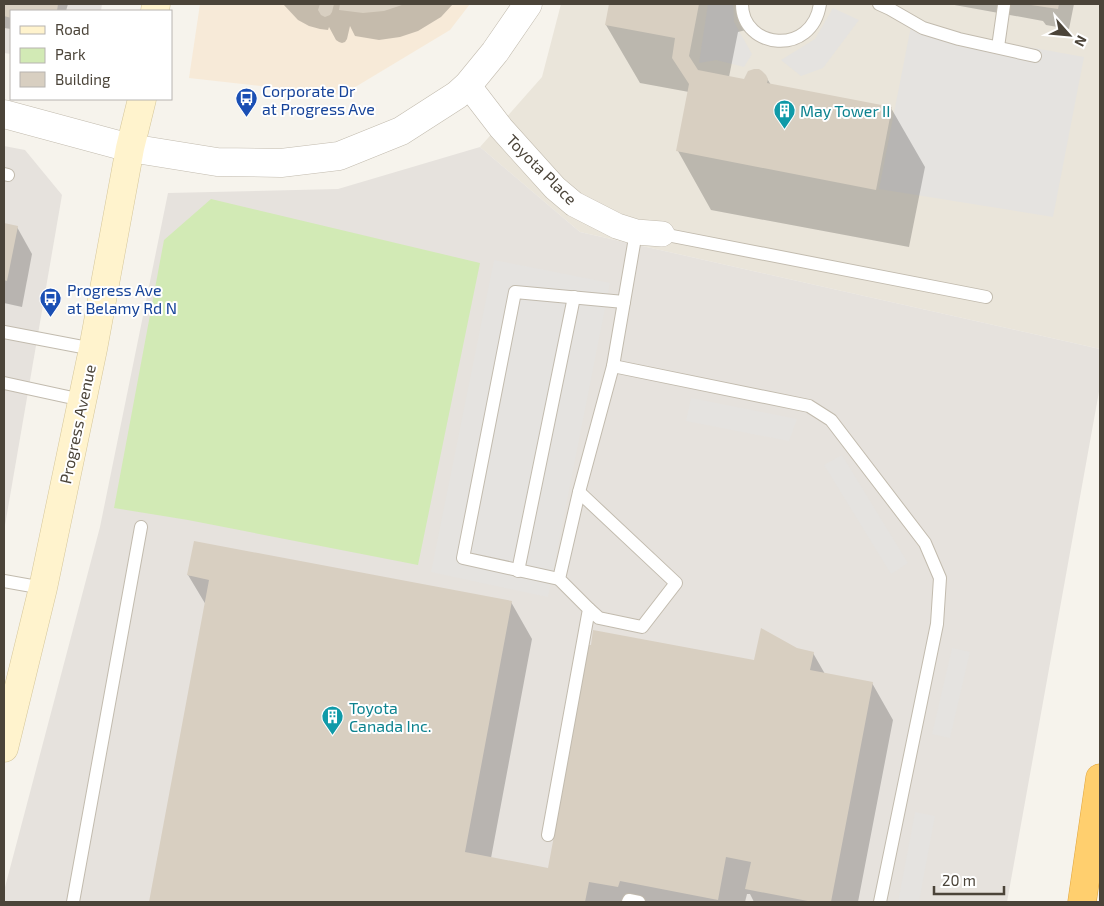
<svg xmlns="http://www.w3.org/2000/svg" width="1104" height="906" font-family="'Exo 2',sans-serif">
<style>
.residential{fill:#eae5da}
.commercial{fill:#f7ead8}
.industrial{fill:#e6e2dd}
.green{fill:#d2eab5}
.parking{fill:#e5e3e0}
.shadow{fill:#0003}
.building{fill:#d8cfc1}
.lines{fill:none;stroke-linecap:round;stroke-linejoin:round}
.service-casing{stroke:#c2bbae;stroke-width:14}
.minor-casing{stroke:#c2bbae;stroke-width:26}
.tertiary-casing{stroke:#c2bbae;stroke-width:29}
.secondary-casing{stroke:#d6c79b;stroke-width:29}
.motorway-casing{stroke:#e0a43c;stroke-width:29}
.service{stroke:#fff;stroke-width:12}
.minor{stroke:#fff;stroke-width:25}
.tertiary{stroke:#fff;stroke-width:28}
.secondary{stroke:#fff3cd;stroke-width:28}
.motorway{stroke:#ffcf6e;stroke-width:28}
.labels{text-anchor:middle;dominant-baseline:central;stroke-width:4;stroke-linejoin:round;paint-order:stroke}
.transit-label{font-size:16px;fill:#164399;stroke:#fff;text-anchor:start}
.culture-label{font-size:16px;fill:#0d838f;stroke:#fff;text-anchor:start}
.street-label{font-size:16px;fill:#4b4439;stroke:#fff}
</style>
<rect width="100%" height="100%" fill="#f6f3ec"/>
<path class="residential" d="M561,4H1100V349L580,232L480,147L542,77Z"/>
<path class="commercial" d="M200,4H470L450,30L342,95L189,78Z"/>
<g class="industrial">
<path d="M4,4H102L101,11H11V54L4,53Z"/>
<path d="M4,146L25,150L62,195L4,531Z"/>
<path d="M480,147L580,232L1100,349V386L1007,902H4V891L100,527L168,193L338,189Z"/>
</g>
<path class="green" d="M211,199L480,263L418,565L188,520L114,508L164,240Z"/>
<g class="parking">
<path d="M708,4H733L734,22L752,54L744,67L716,60L699,63Z"/>
<path d="M833,8L859,20L823,68L801,76L781,60L815,39Z"/>
<path d="M911,26L1084,57L1053,217L879,189Z"/>
<path d="M494,260L610,283L548,597L431,572Z"/>
<path d="M691,398L797,419L789,441L686,421Z"/>
<path d="M842,455L908,563L891,574L824,465Z"/>
<path d="M952,648L970,652L950,738L932,734Z"/>
<path d="M915,812L935,816L919,902H898Z"/>
</g>
<g class="shadow">
<path d="M4,4H68L66,11H11V29L4,28Z"/>
<path d="M283,4H453L441,17L418,31L400,37L379,40L355,36L350,26L347,39L345,42L342,43L339,42L336,40L329,27L328,30L320,29L309,26L298,20Z"/>
<path d="M610,4H744L746,30L738,32L729,77L744,80L765,75L771,85L891,108L925,167L909,247L711,210L678,151L689,92L640,83L606,25Z"/>
<path d="M949,4H1074L1069,29L1046,25L1043,21Z"/>
<path d="M4,225L17,227L32,254L22,307L4,303Z"/>
<path d="M188,575L511,602L532,639L491,858L549,869L755,662L797,649L813,653L825,674L872,683L893,720L858,902H754L750,894H747L745,902H150L206,605Z"/>
</g>
<g class="building">
<path d="M4,4H58L57,11H11V18L4,16Z"/>
<path d="M320,4H334L332,12L330,15L325,17L321,15L318,10Z"/>
<path d="M340,4H405L384,11L363,13L339,10Z"/>
<path d="M609,4H699L689,56L698,70L744,79L748,71L754,69H759L762,71L766,75L768,79L767,83L892,107L876,190L676,151L689,84L672,58L675,38L605,25Z"/>
<path d="M1031,4H1059L1058,9L1031,5Z"/>
<path d="M4,223L18,226L7,281L4,280Z"/>
<path d="M194,541L512,601L465,852L548,868L563,788H562L589,645H591L593,630L754,660L761,628L797,648L814,652L810,670L873,682L831,902H813L745,889L751,862L726,857L718,900L620,881L618,887L589,882L585,902H149L209,580L187,575Z"/>
</g>
<g class="lines">
<defs>
<g id="service">
<path d="M742,4C742,49 812,57 820,4"/>
<path d="M879,4L890,9L923,28L959,39L1035,56"/>
<path d="M998,47L1004,5"/>
<path d="M4,174L8,175"/>
<path d="M662,234L986,297"/>
<path d="M4,332L93,349"/>
<path d="M613,366L809,406L831,420L925,543L940,578L937,624L880,902"/>
<path d="M4,383L82,400"/>
<path d="M579,492L676,583L642,627L599,618L589,609"/>
<path d="M518,571L574,297"/>
<path d="M559,579L463,558L515,292L624,302"/>
<path d="M4,581L43,588"/>
<path d="M548,835L589,609L559,579L579,492L613,366L636,232"/>
<path d="M73,902L141,527"/>
<path d="M628,902L629,900L639,902"/>
</g>
<path id="minor" d="M468,85L501,128L555,188L574,204L617,226L636,232L662,234"/>
<path id="tertiary" d="M4,114L130,148L217,162L281,163L339,156L401,131L457,95L468,85L495,52L528,4"/>
<g id="secondary">
<path d="M155,11L156,4"/>
<path d="M4,748L43,588L93,349L130,148L142,99"/>
</g>
<path id="motorway" d="M1082,902L1100,778"/>
</defs>
<use href="#service" class="service-casing"/>
<use href="#minor" class="minor-casing"/>
<use href="#tertiary" class="tertiary-casing"/>
<use href="#secondary" class="secondary-casing"/>
<use href="#motorway" class="motorway-casing"/>
<use href="#service" class="service"/>
<use href="#minor" class="minor"/>
<use href="#tertiary" class="tertiary"/>
<use href="#secondary" class="secondary"/>
<use href="#motorway" class="motorway"/>
</g>
<defs>
<symbol id="bus-pin" viewBox="-11 -11 22 30"><path d="M0 17L-7.5 6A9.5 9.5 0 1 1 7.5 6Z" fill="#1a4fb4" stroke="#fff"/><path d="M-5-6H5V4H4V6H2V4H-2V6H-4V4H-5ZM-3.5-4V0h7V-4ZM-3.5 1.2v1.5H-2V1.2ZM2 1.2v1.5H3.5V1.2Z" fill="#fff"/></symbol>
<symbol id="building-pin" viewBox="-11 -11 22 30"><path d="M0 17L-7.5 6A9.5 9.5 0 1 1 7.5 6Z" fill="#0f9aa8" stroke="#fff"/><path d="M-4-6H4V6H1V3H-1V6H-4ZM-2.5-4.3h1.7v1.8h-1.7ZM.8-4.3h1.7v1.8H.8ZM-2.5-1h1.7V.8h-1.7ZM.8-1h1.7V.8H.8Z" fill="#fff"/></symbol>
</defs>
<g fill-rule="evenodd">
<use href="#bus-pin" x="234" y="86" width="25" height="34"/>
<use href="#building-pin" x="772" y="98" width="25" height="34"/>
<use href="#bus-pin" x="38" y="286" width="25" height="34"/>
<use href="#building-pin" x="320" y="704" width="25" height="34"/>
</g>
<g class="labels">
<g class="transit-label">
<text x="262" y="90">Corporate Dr<tspan x="262" dy="18">at Progress Ave</tspan></text>
<text x="67" y="289">Progress Ave<tspan x="67" dy="18">at Belamy Rd N</tspan></text>
</g>
<g class="culture-label">
<text x="800" y="110">May Tower II</text>
<text x="349" y="707">Toyota<tspan x="349" dy="18">Canada Inc.</tspan></text>
</g>
<g class="street-label">
<text transform="translate(542 169) rotate(45)">Toyota Place</text>
<text transform="translate(77 424) rotate(-78)">Progress Avenue</text>
</g>
</g>
<rect width="1104" height="906" fill="none" stroke="#4b4439" stroke-width="10"/>
<rect x="10" y="10" width="162" height="90" fill="#ffffff" stroke="#b7b4b0"/>
<rect x="20" y="26" width="25" height="8" fill="#fff3cd" stroke="#b7b4b0"/>
<text x="55" y="35" font-size="15" fill="#4b4439">Road</text>
<rect x="20" y="48" width="25" height="15" fill="#d2eab5" stroke="#b7b4b0"/>
<text x="55" y="60" font-size="15" fill="#4b4439">Park</text>
<rect x="20" y="72" width="25" height="15" fill="#d8cfc1" stroke="#b7b4b0"/>
<text x="55" y="85" font-size="15" fill="#4b4439">Building</text>
<g transform="translate(1069 35) rotate(117)" stroke="#ffffff" stroke-width="4" paint-order="stroke">
<path d="M0-4L9 19L0 12L-9 19Z" fill="#4b4439"/>
<text y="-8" font-size="14" font-weight="bold" text-anchor="middle" fill="#4b4439">N</text>
</g>
<path d="M934 886v8h70v-8" fill="none" stroke="#4b4439" stroke-width="2.5"/>
<text x="942" y="886" font-size="15" fill="#4b4439" stroke="#ffffff" stroke-width="4" paint-order="stroke">20 m</text>
</svg>
